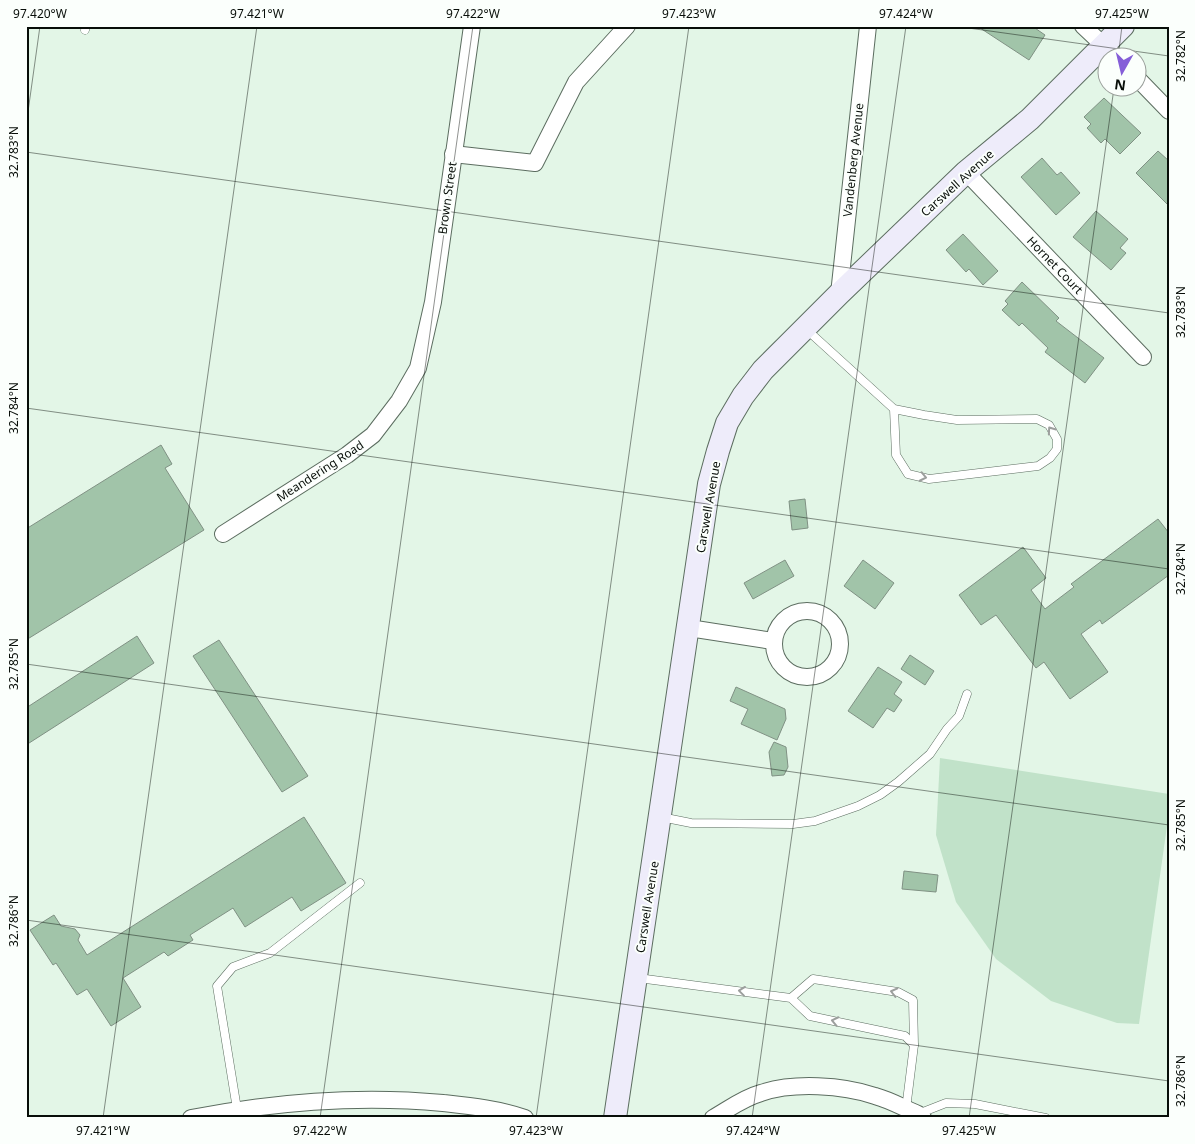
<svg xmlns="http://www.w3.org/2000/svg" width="1195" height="1144" font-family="'Noto Sans',sans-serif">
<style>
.green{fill:#c1e2c9}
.building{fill:#a1c4a9;stroke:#809184}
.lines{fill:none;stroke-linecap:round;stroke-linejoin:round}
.lane-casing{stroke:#5c6d60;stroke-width:9}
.street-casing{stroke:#5c6d60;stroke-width:18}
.secondary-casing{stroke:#5c6d60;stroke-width:24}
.lane{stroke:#fff;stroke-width:8}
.street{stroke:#fff;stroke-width:16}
.secondary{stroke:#eeecfa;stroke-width:22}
.oneway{stroke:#9c9f9d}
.ticks{fill:none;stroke:#080e09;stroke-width:1;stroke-opacity:0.45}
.labels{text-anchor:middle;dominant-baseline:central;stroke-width:4;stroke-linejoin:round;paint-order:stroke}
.street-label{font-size:12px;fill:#080e09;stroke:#fbfffc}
.neatline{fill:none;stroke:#080e09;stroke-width:2}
.ticks-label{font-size:12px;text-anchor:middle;fill:#080e09}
</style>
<rect width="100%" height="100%" fill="#e3f6e7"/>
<path class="green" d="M940,758L1169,794V812L1139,1024L1117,1023L1051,1001L996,959L956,902L936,835Z"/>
<g class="building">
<path d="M977,26H1032L1045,35L1029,60Z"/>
<path d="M1104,98L1141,133L1120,154L1105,139L1101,143L1087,128L1091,124L1084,117Z"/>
<path d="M1158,151L1169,161V206L1136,173Z"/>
<path d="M1042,158L1057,175L1061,172L1080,193L1056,215L1021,177Z"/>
<path d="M1096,211L1128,239L1120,248L1126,253L1111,270L1073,237Z"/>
<path d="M963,234L998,271L983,285L969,269L966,272L946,250Z"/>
<path d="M1022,282L1059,318L1056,321L1104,358L1085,383L1045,352L1048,348L1022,323L1019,326L1002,310L1008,304L1005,301Z"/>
<path d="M161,445L172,464L165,468L204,530L26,640V529Z"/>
<path d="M805,499L808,528L792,530L789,501Z"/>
<path d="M1158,519L1169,533V575L1102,624L1100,620L1081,634L1108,672L1070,699L1044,662L1036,668L996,615L981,625L959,595L1023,547L1046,578L1031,590L1045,609L1074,587L1071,584Z"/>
<path d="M785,560L794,576L753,599L744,583Z"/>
<path d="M863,560L894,583L875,609L844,586Z"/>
<path d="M137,636L154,663L26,745V708Z"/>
<path d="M219,640L308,776L282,792L193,656Z"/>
<path d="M910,655L934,671L925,685L901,669Z"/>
<path d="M878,667L902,682L894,694L902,700L894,712L887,708L873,728L848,711Z"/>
<path d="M736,687L785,709L786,719L777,740L741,724L748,709L730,701Z"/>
<path d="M774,742L786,747L788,767L784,775L772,776L769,752Z"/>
<path d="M304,817L346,883L301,911L292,897L245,927L233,908L190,935L193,940L168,956L164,952L123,978L141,1007L111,1026L87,989L77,995L56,963L53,965L30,930L54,915L61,926L75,929L80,935L78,940L87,955Z"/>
<path d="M904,871L938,875L936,892L902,889Z"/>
</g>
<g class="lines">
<defs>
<g id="lane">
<path d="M85,30L86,26"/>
<path d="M806,329L894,409L924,415L957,420L1037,419L1049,425L1057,439V449L1050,458L1038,466L929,479L908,474L896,455L894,409"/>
<path d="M661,817L691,823L793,824L815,821L858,806L880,795L898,782L930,754L947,729L959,716L967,694"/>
<path d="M638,978L791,998L810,1016L905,1036L914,1045"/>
<path d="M791,998L813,979L898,992L913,1000L914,1045L906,1109"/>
<path d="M237,1109L217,986L233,967L270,953L360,883"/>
<path d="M918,1114L946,1103L975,1104L1046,1118"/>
</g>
<g id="street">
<path d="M1083,26L1117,58"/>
<path d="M1138,79L1169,111"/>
<path d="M453,154L535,163L576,82L627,26"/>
<path d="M966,172L1143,357"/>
<path d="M839,294L868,26"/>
<path d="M223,534L347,455L373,435L399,401L418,368L433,302L472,26"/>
<circle cx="807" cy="644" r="33"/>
<path d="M689,628L773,641"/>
<path d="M191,1118C274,1102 359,1095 443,1103C470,1106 499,1109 525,1118"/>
<path d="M713,1118C729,1109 743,1098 761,1093C793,1082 843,1085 875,1096C890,1100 904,1108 918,1114L923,1118"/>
</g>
<path id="secondary" d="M615,1118L709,484L718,451L727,423L743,396L763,370L839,294L966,172L1030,119L1123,26"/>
</defs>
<use href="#lane" class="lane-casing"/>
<use href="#street" class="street-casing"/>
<use href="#secondary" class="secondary-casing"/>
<use href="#lane" class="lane"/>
<use href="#street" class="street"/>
<use href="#secondary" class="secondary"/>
</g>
<defs><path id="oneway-chevron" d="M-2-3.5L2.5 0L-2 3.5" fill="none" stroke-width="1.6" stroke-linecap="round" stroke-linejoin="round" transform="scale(1.25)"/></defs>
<g class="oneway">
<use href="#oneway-chevron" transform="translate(1051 430) rotate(-125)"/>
<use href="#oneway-chevron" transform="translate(923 477) rotate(12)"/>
<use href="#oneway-chevron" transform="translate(742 991) rotate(-173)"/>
<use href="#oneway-chevron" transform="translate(894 992) rotate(-166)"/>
<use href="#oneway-chevron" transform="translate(835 1021) rotate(-168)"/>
</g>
<path class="ticks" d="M954,26L1169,56M1118,58L1122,26M26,126L40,26M26,152L1169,313M26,408L1169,569M26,664L1169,825M26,920L1169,1081M103,1118L257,26M320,1118L473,26M536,1118L689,26M752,1118L906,26M969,1118L1114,88"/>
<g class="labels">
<g class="street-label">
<text transform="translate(853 160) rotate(-84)">Vandenberg Avenue</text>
<text transform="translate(957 183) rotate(-42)">Carswell Avenue</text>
<text transform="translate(447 198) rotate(-82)">Brown Street</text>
<text transform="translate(1055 265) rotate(46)">Hornet Court</text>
<text transform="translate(320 471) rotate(-33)">Meandering Road</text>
<text transform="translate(708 507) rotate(-80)">Carswell Avenue</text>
<text transform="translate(647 907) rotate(-81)">Carswell Avenue</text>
</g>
</g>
<rect width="1195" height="1144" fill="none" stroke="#fbfffc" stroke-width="55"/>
<g transform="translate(1122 72) rotate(188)"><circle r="24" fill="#fbfffc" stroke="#9a9f9b"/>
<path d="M0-4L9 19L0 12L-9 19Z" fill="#855ed8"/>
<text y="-8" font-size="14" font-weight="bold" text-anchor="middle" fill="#080e09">N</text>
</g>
<rect x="28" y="28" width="1140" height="1088" class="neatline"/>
<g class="ticks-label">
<text x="40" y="18">97.420°W</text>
<text x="257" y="18">97.421°W</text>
<text x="473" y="18">97.422°W</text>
<text x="689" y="18">97.423°W</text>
<text x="906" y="18">97.424°W</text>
<text x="1122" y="18">97.425°W</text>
<text transform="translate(1181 56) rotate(-90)" y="4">32.782°N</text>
<text transform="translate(14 152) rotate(-90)" y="4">32.783°N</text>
<text transform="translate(1181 312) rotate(-90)" y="4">32.783°N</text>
<text transform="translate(14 408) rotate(-90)" y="4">32.784°N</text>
<text transform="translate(1181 569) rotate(-90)" y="4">32.784°N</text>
<text transform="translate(14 664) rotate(-90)" y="4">32.785°N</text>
<text transform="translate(1181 825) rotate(-90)" y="4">32.785°N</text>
<text transform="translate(14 921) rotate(-90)" y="4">32.786°N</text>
<text transform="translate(1181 1081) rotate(-90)" y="4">32.786°N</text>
<text x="103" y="1135">97.421°W</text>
<text x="320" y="1135">97.422°W</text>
<text x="536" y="1135">97.423°W</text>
<text x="753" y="1135">97.424°W</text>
<text x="969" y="1135">97.425°W</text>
</g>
</svg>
